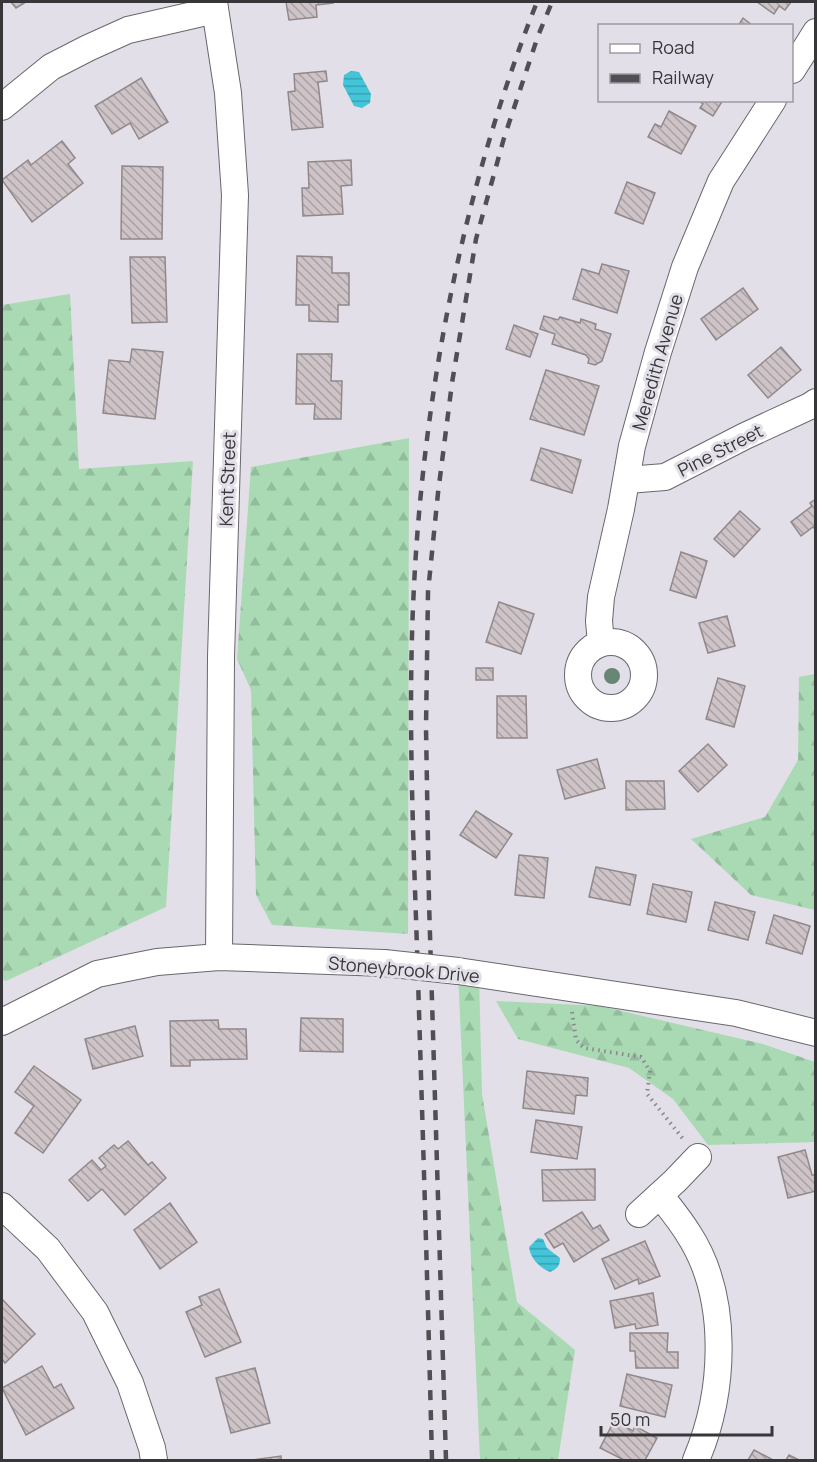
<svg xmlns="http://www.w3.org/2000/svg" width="817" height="1462" font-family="Manrope,sans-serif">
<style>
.forest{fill:url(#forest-firs)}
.water{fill:url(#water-rules)}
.building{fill:url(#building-back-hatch);stroke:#91888b;stroke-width:1.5}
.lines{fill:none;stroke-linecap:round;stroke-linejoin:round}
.minor-casing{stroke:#69676e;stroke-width:28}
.path{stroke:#8a888e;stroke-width:4;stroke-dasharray:1.5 4.5;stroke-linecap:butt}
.minor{stroke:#fff;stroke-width:26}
.rail{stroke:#514f53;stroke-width:4.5;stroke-dasharray:10 10;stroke-linecap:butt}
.minor-bridge-casing{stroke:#69676e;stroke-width:28;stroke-linecap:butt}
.minor-bridge{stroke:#fff;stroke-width:26}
.tree{fill:#668676}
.labels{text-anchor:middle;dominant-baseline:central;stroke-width:6;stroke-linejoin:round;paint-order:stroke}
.street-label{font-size:18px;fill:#373639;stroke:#e2dfe8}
</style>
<defs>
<pattern id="forest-firs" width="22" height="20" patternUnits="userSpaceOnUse" patternTransform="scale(1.5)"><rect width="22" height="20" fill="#a9dab3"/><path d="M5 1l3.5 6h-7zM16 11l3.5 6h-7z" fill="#92bc9b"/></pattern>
<pattern id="water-rules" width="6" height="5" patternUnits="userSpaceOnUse" patternTransform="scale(1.5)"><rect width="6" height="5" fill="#43c5d9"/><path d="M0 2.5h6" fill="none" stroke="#39a1b1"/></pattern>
<pattern id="building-back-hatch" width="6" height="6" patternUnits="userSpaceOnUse" patternTransform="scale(1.5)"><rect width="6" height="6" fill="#cec4c7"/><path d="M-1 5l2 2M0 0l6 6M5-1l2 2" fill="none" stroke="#a8a0a3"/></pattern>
</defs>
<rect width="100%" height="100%" fill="#e2dfe8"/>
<g class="forest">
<path d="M70,294L79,469L193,461L166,907L6,981L2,979V305Z"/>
<path d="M409,438L408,934L272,925L256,895L251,690L237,659L251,467Z"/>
<path d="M815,674H816L815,910L751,895L691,839L765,817L798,760L799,677Z"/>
<path d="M458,971L479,975L482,1094L517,1302L575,1350L558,1460H480Z"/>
<path d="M496,1001L600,1006L763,1044L815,1062V1142L708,1145L673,1099L629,1068L518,1039Z"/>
</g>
<g class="water">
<path d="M351,71L359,72L371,94L370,103L362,108L354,106L343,85L344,75Z"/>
<path d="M538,1238L543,1239L547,1248L560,1258C560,1266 557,1269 550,1272C540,1268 530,1258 529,1247Z"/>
</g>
<g class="building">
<path d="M11,2H26L16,8Z"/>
<path d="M286,2H333V3L316,5L317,17L289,20Z"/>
<path d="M757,2H791L785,10L779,6L774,14Z"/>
<path d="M743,18L753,26H738Z"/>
<path d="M326,71L327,81L318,82L323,127L292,130L288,92L295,91L294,74Z"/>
<path d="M141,78L168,122L139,139L130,123L112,134L95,106Z"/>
<path d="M698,100H723L713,116L700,108L703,104Z"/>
<path d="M669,111L696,126L681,154L648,137L655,124L661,127Z"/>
<path d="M62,141L75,158L68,164L83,183L32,222L2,180L28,160L31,165Z"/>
<path d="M351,160L352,185L341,186L343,214L303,216L302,188H309L308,162Z"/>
<path d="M122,166L163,167L162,239H121Z"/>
<path d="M627,182L655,193L643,224L615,213Z"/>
<path d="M297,256L332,257V273H349V305H338V322L309,321V305H296Z"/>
<path d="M130,257H165L167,322L132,323Z"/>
<path d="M602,264L629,271L617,313L573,299L582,269L599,274Z"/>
<path d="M743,288L758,309L716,340L701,319Z"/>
<path d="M544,316L558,320L560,317L580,323L581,319L596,324L595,329L611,334L602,361L595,365L588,363L589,359L586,355L552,344L555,334L540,329Z"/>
<path d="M514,325L538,334L530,357L506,349Z"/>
<path d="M781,347L801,370L768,398L748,375Z"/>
<path d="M132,349L163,352L155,419L103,413L109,360L130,362Z"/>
<path d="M297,354H332L331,381H342L341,419H314L315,404H296Z"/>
<path d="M546,370L599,386L584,435L530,419Z"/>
<path d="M541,448L581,460L572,493L531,480Z"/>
<path d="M816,499V530L813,527L801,536L791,522L812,506L810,503Z"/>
<path d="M740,511L760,529L734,557L714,539Z"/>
<path d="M681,552L707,561L696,598L670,590Z"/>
<path d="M499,602L534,614L521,654L486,642Z"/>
<path d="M727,616L735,646L708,653L699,623Z"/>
<rect x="476" y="668" width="17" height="12"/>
<path d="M718,678L745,686L734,727L706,719Z"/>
<path d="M497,696H526L527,738H497Z"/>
<path d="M708,744L727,765L698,792L679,771Z"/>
<path d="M597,759L605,788L565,799L557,770Z"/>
<path d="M626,781H664L665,809L626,810Z"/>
<path d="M476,811L512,834L496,858L460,835Z"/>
<path d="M519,855L548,858L544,898L515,895Z"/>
<path d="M596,867L636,875L630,905L589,897Z"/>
<path d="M653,884L692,892L686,922L647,914Z"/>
<path d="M715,902L755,912L748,940L708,930Z"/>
<path d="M774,915L810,926L802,954L766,943Z"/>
<path d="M301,1018L343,1019V1052L300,1051Z"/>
<path d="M218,1020L219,1029H246L247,1059L190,1060V1066H171L170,1021Z"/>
<path d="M135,1026L143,1056L93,1069L85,1039Z"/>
<path d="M34,1066L81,1100L43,1153L15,1133L34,1106L15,1092Z"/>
<path d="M527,1071L588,1078L587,1096L576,1095L574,1114L523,1108Z"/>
<path d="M536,1120L582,1127L577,1159L531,1152Z"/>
<path d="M128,1141L148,1165L152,1162L166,1178L125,1215L102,1189L88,1201L69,1180L92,1160L101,1170L106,1166L99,1158L114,1145L118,1149Z"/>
<path d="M805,1150L812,1175H816V1191L788,1198L778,1157Z"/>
<path d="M595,1169V1200L543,1201L542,1170Z"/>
<path d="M170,1203L197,1242L160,1269L134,1230Z"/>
<path d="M582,1212L593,1229L600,1225L609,1240L574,1262L563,1243L554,1248L545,1234Z"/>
<path d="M645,1241L660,1276L639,1284L638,1279L615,1289L602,1259Z"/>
<path d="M219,1289L241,1342L205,1357L186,1312L202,1305L199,1297Z"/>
<path d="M653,1293L658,1325L636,1329L635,1324L615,1328L610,1301Z"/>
<path d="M2,1299L35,1334L5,1363L2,1359Z"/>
<path d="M630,1333H668L667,1352H678V1368H636L635,1351H630Z"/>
<path d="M42,1366L54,1388L61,1384L74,1408L26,1435L2,1388Z"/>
<path d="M255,1368L270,1423L231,1433L216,1378Z"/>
<path d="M627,1374L672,1385L665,1417L620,1406Z"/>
<path d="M614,1421L633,1431L635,1426L657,1438L645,1460H624L600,1448Z"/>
<path d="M754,1450L773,1460H748Z"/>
<path d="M789,1455L799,1460H786Z"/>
<path d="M281,1456V1460H252Z"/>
</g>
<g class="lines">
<defs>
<g id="minor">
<path d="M214,2L228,93L235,195L221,657L219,957"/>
<path d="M792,70L816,32"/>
<path d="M2,107L51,67L88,48L128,30L215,10"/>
<path d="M627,480L665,477L745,436L810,406L816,402"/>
<circle cx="611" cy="675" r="33"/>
<path d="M601,643L599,621L601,597L621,509L632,446L658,352L685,267L721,181L773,100"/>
<path d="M458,971L736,1013L816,1033"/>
<path d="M2,1022L97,974L157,962L219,957L384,963"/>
<path d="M660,1195C670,1208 680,1220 688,1233C730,1297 725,1392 696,1460"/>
<path d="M2,1206L48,1249L95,1312L130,1383L152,1448L154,1460"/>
<path d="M639,1214L675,1181L698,1157"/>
</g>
</defs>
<use href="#minor" class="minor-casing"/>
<path class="path" d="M572,1012L576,1040L584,1048L641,1057L650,1071L647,1094L684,1140"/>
<use href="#minor" class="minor"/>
<g class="rail">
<path d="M432,1460C428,1300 423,1139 418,979C414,848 407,717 414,586C424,389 464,186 537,2"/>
<path d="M446,1460L429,902L426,728L428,592L438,493L452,383L476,239L504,138L538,36L552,2"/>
</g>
<defs>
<path id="minor-bridge" d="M384,963L458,971"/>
</defs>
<use href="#minor-bridge" class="minor-bridge-casing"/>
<use href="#minor-bridge" class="minor-bridge"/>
</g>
<circle class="tree" cx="612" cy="676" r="8"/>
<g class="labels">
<g class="street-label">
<text transform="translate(657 362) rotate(-74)">Meredith Avenue</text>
<text transform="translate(720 450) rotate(-27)">Pine Street</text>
<text transform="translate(227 479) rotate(-88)">Kent Street</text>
<text transform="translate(404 969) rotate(5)">Stoneybrook Drive</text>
</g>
</g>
<rect width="817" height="1462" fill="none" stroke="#373639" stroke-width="6"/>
<rect x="598" y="24" width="195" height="78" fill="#e2dfe8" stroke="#9e9ba2" stroke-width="1.5"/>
<rect x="610" y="44" width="30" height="9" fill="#ffffff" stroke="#9e9ba2" stroke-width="1.5"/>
<text x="652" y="54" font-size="18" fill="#373639">Road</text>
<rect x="610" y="74" width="30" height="9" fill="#514f53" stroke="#9e9ba2" stroke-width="1.5"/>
<text x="652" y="84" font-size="18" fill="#373639">Railway</text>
<path d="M601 1426v9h171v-9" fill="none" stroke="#373639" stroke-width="3"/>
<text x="610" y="1426" font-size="18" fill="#373639" stroke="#e2dfe8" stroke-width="4.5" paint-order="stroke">50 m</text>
</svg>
